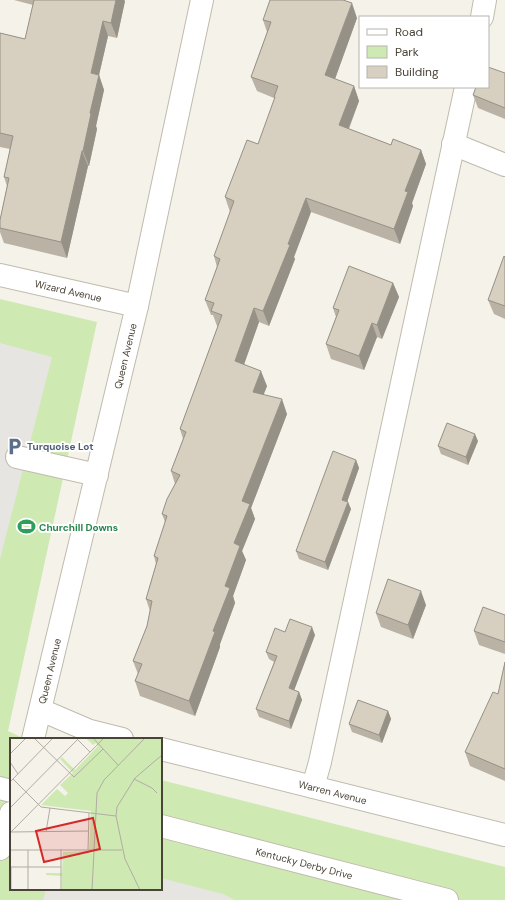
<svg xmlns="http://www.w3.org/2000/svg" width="505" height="900" font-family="'DM Sans',sans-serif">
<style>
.green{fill:#cfe9b3}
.parking{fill:#e7e5e2}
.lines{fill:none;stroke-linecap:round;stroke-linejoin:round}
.minor-casing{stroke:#c1bbad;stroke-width:24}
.minor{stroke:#fff;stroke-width:22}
.wall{fill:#b9b2a5}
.shaded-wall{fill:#969186}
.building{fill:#d7cfc0;stroke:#969186}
.labels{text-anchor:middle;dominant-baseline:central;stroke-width:4;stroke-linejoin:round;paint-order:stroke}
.street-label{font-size:10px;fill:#4a4338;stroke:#fff}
.service-label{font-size:10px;font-weight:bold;fill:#4e5e75;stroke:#fff;text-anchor:start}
.leisure-label{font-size:10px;font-weight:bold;fill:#27864d;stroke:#fff;text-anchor:start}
.inset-road{fill:none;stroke:#b1aca3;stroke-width:1}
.view{fill:#d62828;fill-opacity:0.15;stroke:#d62828;stroke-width:2}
.inset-edge{fill:none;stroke:#4a4338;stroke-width:2}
</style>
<rect width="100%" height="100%" fill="#f5f2ea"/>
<path class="green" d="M0,299L97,322L8,731L25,739H11V889H161V780L505,867V900H0Z"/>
<g class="parking">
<path d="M0,343L52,357L0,559Z"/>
<path d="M161,878L223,894L235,900H43L46,889H161Z"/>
</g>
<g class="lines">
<defs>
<g id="minor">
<path d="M482,17L485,0"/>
<path d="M453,144L505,165"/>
<path id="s1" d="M0,275L137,306"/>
<path d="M17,457L97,475"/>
<path d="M41,710L90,731L122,739"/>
<path id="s2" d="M33,739L137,306L202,0"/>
<path id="s3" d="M161,749L505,835"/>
<path d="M313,787L320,762L466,87"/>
<path d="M0,788L11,791"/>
<path id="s4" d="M161,826L447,900"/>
<path d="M0,849L11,813"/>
</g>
</defs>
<use href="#minor" class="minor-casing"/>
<use href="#minor" class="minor"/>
</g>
<g class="wall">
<path d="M14,0H124L125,1L117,38L108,36L99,75L104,90L96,126L97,129L89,166H88L67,258L4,243L0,232V220L7,186L4,177L10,149L0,147V33L25,39L33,5Z"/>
<path d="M357,18L335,79L354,86L359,101L349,129L391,145L421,150L426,164L412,203L413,206L400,244L311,212L294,257L295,259L269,326L259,322L244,364L267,386L263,395L287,414L251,508L255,519L242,551L246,560L233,596L235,603L220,644V647L195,716L140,696L135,681L138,674L133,661L147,626L150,611L146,599L156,564L154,556L165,522L162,514L175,484L171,471L183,439L180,429L218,326H217L213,315H211L205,300L217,267L214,256L230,212L225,197L258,144L275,100L274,98L257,91L251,77L267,32L263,20Z"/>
<path d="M505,73V119L478,108L473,95Z"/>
<path d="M505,257V319L494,314L488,300Z"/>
<path d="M393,283L399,297L382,339L377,337L364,370L331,359L326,344L336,317L333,308Z"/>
<path d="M478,441L468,465L441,454L438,446Z"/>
<path d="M356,460L359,468L347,501L351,509L328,570L299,559L296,551Z"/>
<path d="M426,605L413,639L381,627L376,613Z"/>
<path d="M505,615V654L479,645L474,631Z"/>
<path d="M285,632L315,635L294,690L299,692L302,700L291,729L259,717L256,709L274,662L269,659L266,652Z"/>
<path d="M505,662V781L470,766L465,752L498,694Z"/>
<path d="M388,711L391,719L382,743L352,732L349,724Z"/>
</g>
<g class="shaded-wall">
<path d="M116,0H124L125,1L117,38L111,23Z"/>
<path d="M352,3L357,18L331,90L325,75Z"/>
<path d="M103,21L108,36L99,75L104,90L96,126L97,129L89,166L83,151L90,113L91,73Z"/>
<path d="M354,86L359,101L344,140L339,125Z"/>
<path d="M421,150L426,164L412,203L413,206L400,244L394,229L405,191Z"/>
<path d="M82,151L88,166L67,258L61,242Z"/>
<path d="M306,198L311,212L294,257L295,259L269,326L263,311Z"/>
<path d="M393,283L399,297L382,339L377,325Z"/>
<path d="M254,308L259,322L240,376L235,361Z"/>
<path d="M372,323L377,337L364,370L359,356Z"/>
<path d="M261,371L267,386L259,407L253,392Z"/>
<path d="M282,399L287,414L251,508L255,519L242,551L246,560L233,596L235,603L220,644V647L195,716L189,701L213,631L225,586L242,501Z"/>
<path d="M475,434L478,441L468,465L466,457Z"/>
<path d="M356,460L359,468L345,508L342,500Z"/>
<path d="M348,502L351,509L328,570L325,562Z"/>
<path d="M421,591L426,605L413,639L408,625Z"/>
<path d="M312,627L315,635L292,696L289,688Z"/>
<path d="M299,692L302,700L291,729L289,721Z"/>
<path d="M388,711L391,719L382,743L379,735Z"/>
</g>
<g class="building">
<path d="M34,0H116L111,23L103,21L91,73L99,75L90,113L91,114L83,151H82L61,242L0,228V220L9,178L4,177L13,136L0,133V33L25,39Z"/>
<path d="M270,0H343L352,3L325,75L354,86L339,125L391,145L393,139L421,150L405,191L408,192L394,229L306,198L288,244L290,245L263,311L254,308L235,361L261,371L253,392L282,399L242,501L250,504L234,543L240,546L225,586L230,588L213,631L215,632L189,701L135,681L142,664L133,661L147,626L152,601L146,599L158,558L154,556L167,516L162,514L167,499L180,475L171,471L186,432L180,429L222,315L211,311L214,303L205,300L220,259L214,256L234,201L225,197L247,140L258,144L275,97H274L278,86L251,77L271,22L263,20Z"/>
<path d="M488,67L505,73V108L473,95L476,87H488Z"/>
<path d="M504,256L505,257V306L488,300Z"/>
<path d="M349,266L393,283L377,325L372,323L359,356L326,344L339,310L333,308Z"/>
<path d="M447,423L475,434L466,457L438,446Z"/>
<path d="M333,451L356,460L342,500L348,502L325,562L296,551Z"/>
<path d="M388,579L421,591L408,625L376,613Z"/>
<path d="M483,607L505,615V642L474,631Z"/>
<path d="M290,619L312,627L289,688L299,692L289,721L256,709L277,656L266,652L275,628L285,632Z"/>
<path d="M505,662V769L465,752L493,692L498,694Z"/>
<path d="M358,700L388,711L379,735L349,724Z"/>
</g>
<defs>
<symbol id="parking-bare" viewBox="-9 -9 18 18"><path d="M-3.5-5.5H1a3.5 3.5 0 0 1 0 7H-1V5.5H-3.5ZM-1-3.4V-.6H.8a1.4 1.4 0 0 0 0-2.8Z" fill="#5c6f8a" stroke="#fff" stroke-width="2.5" paint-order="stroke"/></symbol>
<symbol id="stadium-bare" viewBox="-9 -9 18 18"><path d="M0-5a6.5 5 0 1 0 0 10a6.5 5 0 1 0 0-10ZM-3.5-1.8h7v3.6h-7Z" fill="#2e9e5b" stroke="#fff" stroke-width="2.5" paint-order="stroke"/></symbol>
</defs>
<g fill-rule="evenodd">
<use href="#parking-bare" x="2" y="434" width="25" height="25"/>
<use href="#stadium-bare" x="14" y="514" width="25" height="25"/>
</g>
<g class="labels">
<g class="street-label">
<text stroke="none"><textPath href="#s1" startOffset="70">Wizard Avenue</textPath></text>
<text stroke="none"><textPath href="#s2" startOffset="394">Queen Avenue</textPath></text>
<text stroke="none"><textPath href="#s2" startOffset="70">Queen Avenue</textPath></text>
<text stroke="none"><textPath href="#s3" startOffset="177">Warren Avenue</textPath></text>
<text stroke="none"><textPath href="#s4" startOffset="148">Kentucky Derby Drive</textPath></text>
</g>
<g class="service-label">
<text x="27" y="446">Turquoise Lot</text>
</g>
<g class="leisure-label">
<text x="39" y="527">Churchill Downs</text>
</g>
</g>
<g transform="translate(10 738)">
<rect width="152" height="152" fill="#f5f2ea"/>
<path d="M76,0H152V152H52V138L36,137V135H52L53,114L79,113L81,73L31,67L47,51L55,58L58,55L50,47L63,35L50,21L52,19L65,32L88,8L86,5L83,7Z" fill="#cfe9b3"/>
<path class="inset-road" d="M24,0L64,39L93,11M83,0L108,27M68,2L80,14M0,16L16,0M0,24L8,36M3,41L31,69L106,78L107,69L125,40L152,17M124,41L142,50L147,55M0,44L43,0M0,70L69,0M106,78L115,121L130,152M1,94L79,93M36,94L40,70M0,95L94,0M0,112H112M18,112V152M78,112L79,75M0,129H51M1,129V152M51,152V111M82,152L87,55L94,42L135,0"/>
<path class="view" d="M83,80L90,111L34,124L26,93Z"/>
<rect width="152" height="152" class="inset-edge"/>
</g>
<rect x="359" y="16" width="130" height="72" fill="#ffffff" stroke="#b7b4af"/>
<rect x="367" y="29" width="20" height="6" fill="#ffffff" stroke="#b7b4af"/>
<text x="395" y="36" font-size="12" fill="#4a4338">Road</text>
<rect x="367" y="46" width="20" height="12" fill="#cfe9b3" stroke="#b7b4af"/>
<text x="395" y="56" font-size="12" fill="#4a4338">Park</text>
<rect x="367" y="66" width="20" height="12" fill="#d7cfc0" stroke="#b7b4af"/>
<text x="395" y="76" font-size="12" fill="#4a4338">Building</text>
</svg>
